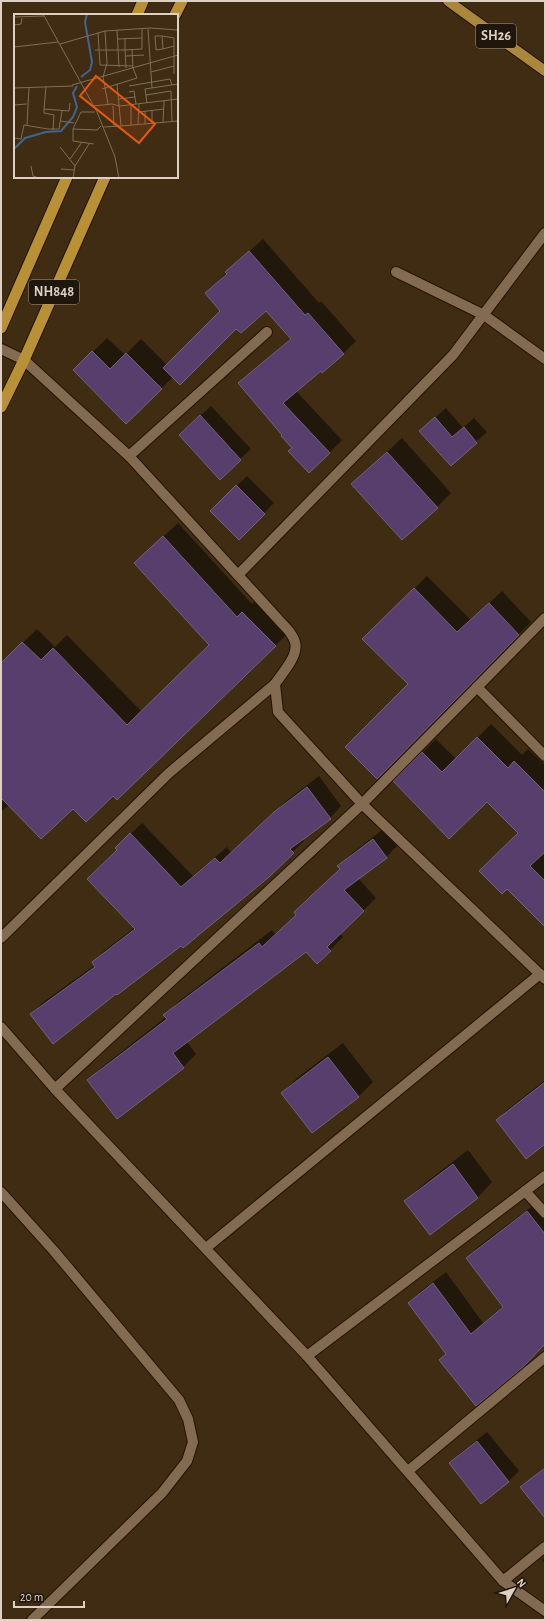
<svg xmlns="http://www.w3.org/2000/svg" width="546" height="1621" font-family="'Alegreya Sans',sans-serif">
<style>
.shadow{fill:#0007}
.building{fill:#573e6d;stroke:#71627f}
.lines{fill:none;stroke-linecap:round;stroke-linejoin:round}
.service-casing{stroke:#261300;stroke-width:12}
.minor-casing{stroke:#261300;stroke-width:12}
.primary-casing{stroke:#261300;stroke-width:12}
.trunk-casing{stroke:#261300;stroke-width:13}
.service{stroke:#826b51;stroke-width:10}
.minor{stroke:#826b51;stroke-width:10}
.primary{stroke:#ab873d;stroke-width:10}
.trunk{stroke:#b89036;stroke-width:11}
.labels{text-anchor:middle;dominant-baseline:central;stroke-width:3.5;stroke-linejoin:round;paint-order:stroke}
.shield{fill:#1f160c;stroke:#a5998c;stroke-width:1}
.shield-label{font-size:14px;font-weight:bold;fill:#ded1c3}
.inset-river{fill:none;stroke:#3e6590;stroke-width:2}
.inset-road{fill:none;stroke:#7f6e59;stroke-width:1}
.view{fill:#e8590c;fill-opacity:0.15;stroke:#e8590c;stroke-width:2}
.inset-edge{fill:none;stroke:#ded1c3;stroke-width:2}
</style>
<rect width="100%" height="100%" fill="#3f2c13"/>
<g class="shadow">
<path d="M263,239L319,303L321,301L356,341L343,354L296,391L342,440L329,453L293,448L240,383L291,338L266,310L236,327L173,377L126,423L74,370L107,338L125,355L141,339L167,365L222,311L206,293L239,260Z"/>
<path d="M211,406L251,449L220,478L190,425Z"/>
<path d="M446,408L463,428L474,418L487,432L451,464L420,431Z"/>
<path d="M402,438L451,493L437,507L353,484Z"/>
<path d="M247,476L274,503L239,539L211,511Z"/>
<path d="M178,523L252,604L257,599L289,632L275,646L73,807L9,805L1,812V664L37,629L55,647L67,635L142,712L211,644L150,549Z"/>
<path d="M427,576L471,620L502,591L531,622L377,778L409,684L364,639Z"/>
<path d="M491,724L522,755L528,749L545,765L544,767L545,768V923L519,833L487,801L395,781L436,739L456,759Z"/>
<path d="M319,776L341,806L330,818L302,839L304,841L268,876L181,944L31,1014L42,1003L95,965L93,962L104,951L135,927L118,850L116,848L142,823L193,876L227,847L231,853L286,801Z"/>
<path d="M386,827L399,844L386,857L358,878L376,898L340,933L343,937L330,950L306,951L187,1042L196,1054L183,1067L89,1080L102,1067L166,1017L165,1015L178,1002L272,930L276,935L341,869L339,866L352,853Z"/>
<path d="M343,1043L373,1082L358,1097L282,1093L297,1078Z"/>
<path d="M545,1080V1143L497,1120L507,1110Z"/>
<path d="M468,1150L492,1182L478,1197L430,1233L406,1201L420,1187Z"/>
<path d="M540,1200L545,1207V1342L440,1360L447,1353L409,1303L421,1291L446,1272L483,1323L503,1306L467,1258L479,1246Z"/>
<path d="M487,1432L519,1471L509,1481L482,1503L450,1463L460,1453Z"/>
<path d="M545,1467V1517L522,1488Z"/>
<path d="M545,1557V1564L542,1560Z"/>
</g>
<g class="building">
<path d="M249,251L305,315L308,313L344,354L322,373L321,371L283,403L330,453L309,473L288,451L292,448L281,436L282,435L238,383L291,339L266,311L241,333L236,329L180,385L163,368L220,311L205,293L227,274L225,272Z"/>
<path d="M92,351L110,369L126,353L162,389L126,424L73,370Z"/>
<path d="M200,415L241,460L220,480L179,435Z"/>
<path d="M435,417L452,437L464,427L477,443L451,466L419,431Z"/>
<path d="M387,452L438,508L402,540L351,484Z"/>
<path d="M236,485L265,514L239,540L210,511Z"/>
<path d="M163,536L237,617L242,612L276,646L117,800L113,796L86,822L73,809L41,839L1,798V663L22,642L41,660L53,648L127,725L209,645L134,563Z"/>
<path d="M414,588L457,632L489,603L519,635L377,779L345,747L408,684L362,639Z"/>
<path d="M477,737L508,768L514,761L545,792V852L530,866L545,881V927L507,889L502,894L479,871L518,833L487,802L449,839L393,781L422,752L442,772Z"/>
<path d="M307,787L331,819L290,849L294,853L269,877L183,948L181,946L117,995L116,994L53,1044L30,1014L95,967L92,962L135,929L87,879L117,850L115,848L130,833L181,887L215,858L220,863L274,812Z"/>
<path d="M373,839L387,858L344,890L364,911L327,947L331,951L317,964L306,952L173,1053L184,1068L117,1119L87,1080L167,1019L163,1015L259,943L262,947L296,915L294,912L340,869L337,866Z"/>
<path d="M328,1057L359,1097L312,1133L281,1093Z"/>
<path d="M545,1082V1144L526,1159L496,1120Z"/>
<path d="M453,1164L478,1198L430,1235L404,1201Z"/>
<path d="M527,1211L545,1234V1344L522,1368L476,1406L439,1360L446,1354L408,1303L433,1283L471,1334L503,1307L466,1258Z"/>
<path d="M477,1441L509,1482L481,1504L449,1463Z"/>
<path d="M545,1468V1518L520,1487Z"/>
</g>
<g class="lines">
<defs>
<path id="service" d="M1,1192L54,1251L179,1400L188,1419L193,1442L187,1461L162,1493L32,1620"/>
<g id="minor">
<path d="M396,272L484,315L545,359"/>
<path d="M1,349L24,360L129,456L289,631C291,634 294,638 295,642C299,656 282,673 275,684L278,712L362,804L545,979"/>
<path d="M129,456L267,332"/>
<path d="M238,575L453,355L545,233"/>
<path d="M477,687L545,756"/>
<path d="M1,938L169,773L275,684"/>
<path d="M1,1027L55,1089L362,804L545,618"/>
<path d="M55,1089L307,1356L503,1581L545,1611"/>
<path d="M525,1191L545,1213"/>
<path d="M206,1248L540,974"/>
<path d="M307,1356L545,1176"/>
<path d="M408,1471L545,1357"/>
<path d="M503,1581L545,1547"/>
</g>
<path id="primary" d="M448,1L545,71"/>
<g id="trunk">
<path d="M137,15L143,1"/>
<path d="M175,15L182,1"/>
<path d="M1,328L67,177"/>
<path d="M1,407L24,360L105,177"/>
</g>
</defs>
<use href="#service" class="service-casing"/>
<use href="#minor" class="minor-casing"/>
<use href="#primary" class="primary-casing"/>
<use href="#trunk" class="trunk-casing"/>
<use href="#service" class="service"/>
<use href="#minor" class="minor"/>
<use href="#primary" class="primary"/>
<use href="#trunk" class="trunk"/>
</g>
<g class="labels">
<g class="shield">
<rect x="476" y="24" width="40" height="24" rx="3"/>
<rect x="29" y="280" width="50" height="24" rx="3"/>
</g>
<g class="shield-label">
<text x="496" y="36">SH26</text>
<text x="54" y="292">NH848</text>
</g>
</g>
<g transform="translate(14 14)">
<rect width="164" height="164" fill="#3f2c13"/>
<path class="inset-river" d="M67,63L76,56L78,48L71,8L73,0M0,135L11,124L32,118L47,117L59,103L63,93L59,79L63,72"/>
<path class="inset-road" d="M29,0L83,98L101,143L105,164M0,3L30,2M0,11L7,10L8,4M134,15L138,74M103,16L105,53M91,17L93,49L89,63L94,90M84,19L86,51L119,52M148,22H141L142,36L149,35M104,25L128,24M46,30L91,17L136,14L164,16M160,32L149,35L148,22L160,24V60M0,33L44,28M81,36H111V24M112,42L130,41M112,54L111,36L128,35V15M137,58L160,52M58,71L164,41M115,72L156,65L158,71M32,73L30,95L55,97L56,89M0,74L59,72M88,75L123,64L119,54L118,35M115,78L120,77L122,90M132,81L157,77L158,108M105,85L121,83M133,89L131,75L164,70M0,91L13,90M117,91V111M79,92L98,90L106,92L164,85M99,92L100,112M30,95V99L40,101L39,116M131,97V110M125,98L150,95M47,107L60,109M149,109L150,87M124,110L125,90M138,110V97M13,111L15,73M107,112L164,107M89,113L107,112L103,70M59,115L67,98H81M0,124L7,125L10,111L34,115H45L48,97M80,130L59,127V115L83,116L87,112M46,133L61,152M56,145L68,128M17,152L19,162L25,164M47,155L60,156M59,164L61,152L75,130"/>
<path class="view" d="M82,62L141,110L125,129L66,82Z"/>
<rect width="164" height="164" class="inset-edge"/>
</g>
<rect width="546" height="1621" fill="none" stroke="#ded1c3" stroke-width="4"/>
<g transform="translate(514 1589) rotate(51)" stroke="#1f160c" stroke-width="3" paint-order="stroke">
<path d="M0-3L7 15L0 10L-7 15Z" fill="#ded1c3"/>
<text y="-6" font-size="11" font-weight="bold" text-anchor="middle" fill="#ded1c3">N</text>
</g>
<path d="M14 1601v6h70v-6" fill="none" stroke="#ded1c3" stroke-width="2"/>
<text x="20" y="1601" font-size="12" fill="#ded1c3" stroke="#1f160c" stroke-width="3" paint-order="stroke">20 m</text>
</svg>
